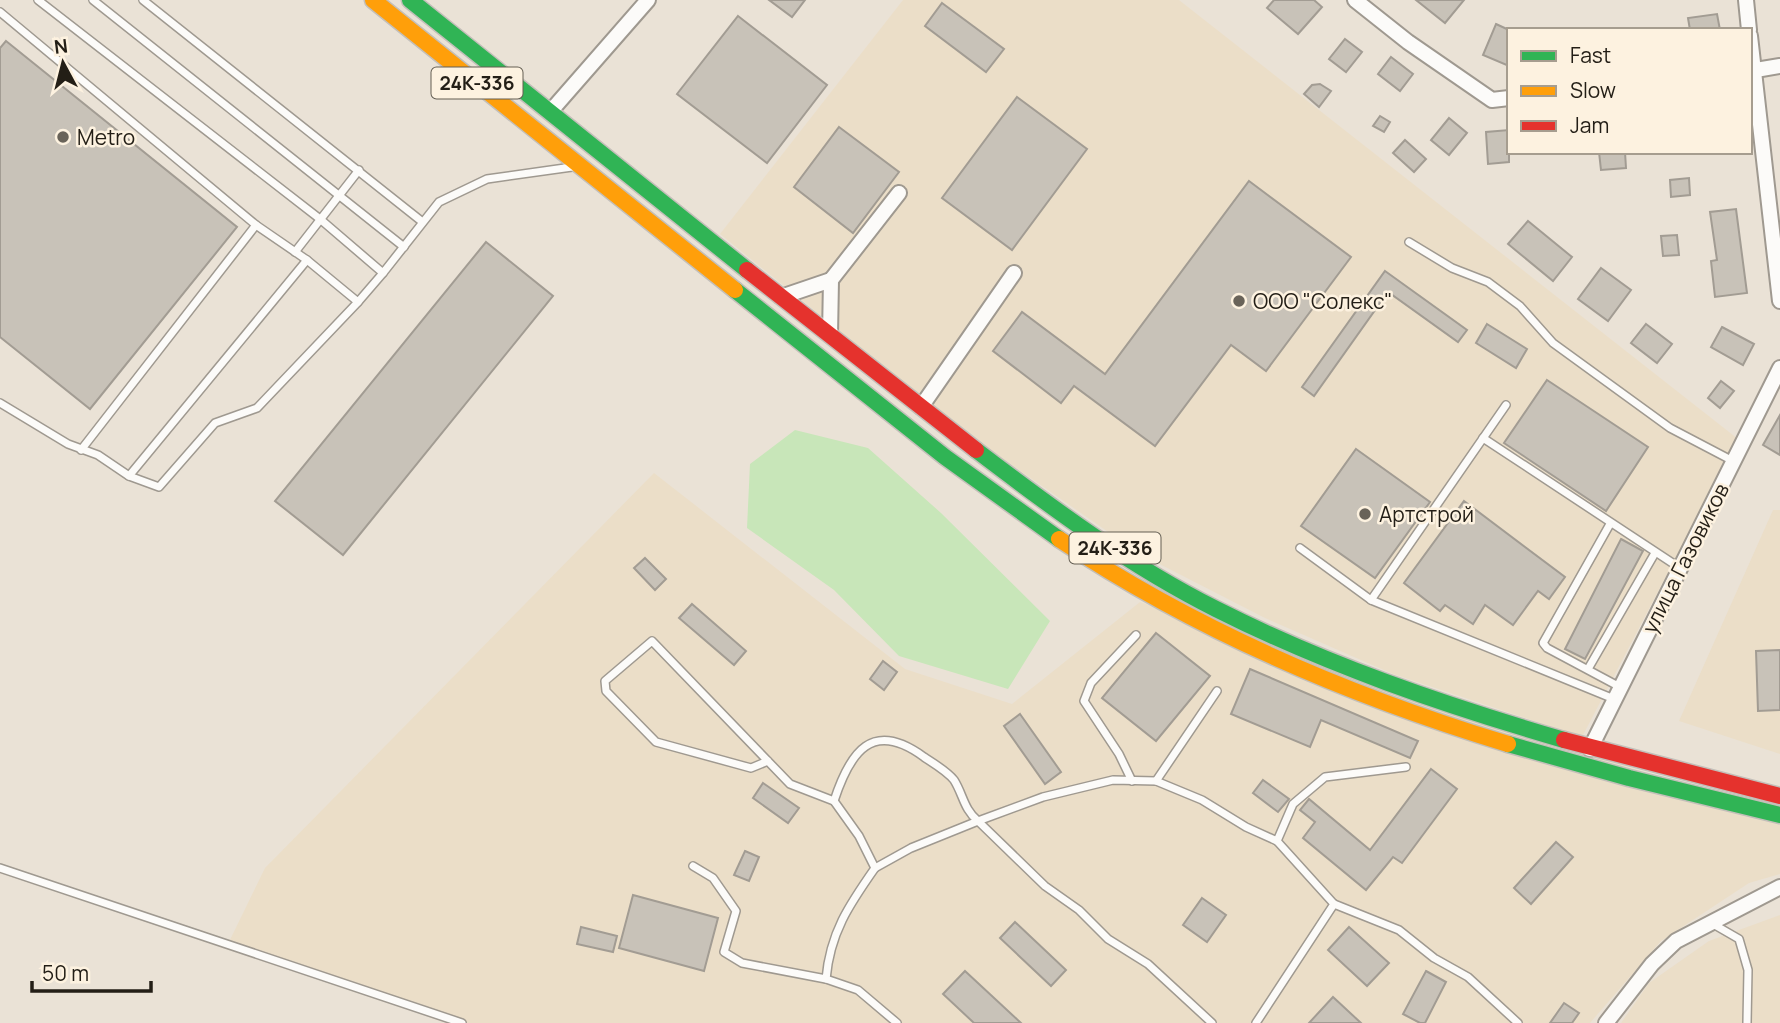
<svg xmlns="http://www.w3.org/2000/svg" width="1780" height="1023" font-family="Manrope,sans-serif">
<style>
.built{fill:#ebdec8}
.green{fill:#c8e6b9}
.building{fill:#c8c2b8;stroke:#a29c93;stroke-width:2}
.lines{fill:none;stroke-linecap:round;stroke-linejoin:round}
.lane-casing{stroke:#9f9990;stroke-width:10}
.street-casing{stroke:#9f9990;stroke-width:18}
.fast-casing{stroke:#c3bfb9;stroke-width:19}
.slow-casing{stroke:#c3bfb9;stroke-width:19}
.jam-casing{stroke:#c3bfb9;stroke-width:19}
.lane{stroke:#fcfbf9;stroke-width:7}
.street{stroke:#fcfbf9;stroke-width:14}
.fast{stroke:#30b455;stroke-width:16}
.slow{stroke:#ff9f0a;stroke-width:16}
.jam{stroke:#e5322d;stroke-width:16}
.poi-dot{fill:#696359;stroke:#fdf2e0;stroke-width:2.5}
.labels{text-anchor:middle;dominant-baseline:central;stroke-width:5;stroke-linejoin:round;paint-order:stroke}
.shield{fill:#fdf2e0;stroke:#645e53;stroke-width:2}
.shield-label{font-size:19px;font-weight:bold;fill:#231e16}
.poi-label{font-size:21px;fill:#231e16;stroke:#fdf2e0;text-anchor:start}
.street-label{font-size:21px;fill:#231e16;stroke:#fdf2e0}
</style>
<rect width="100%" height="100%" fill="#eae2d6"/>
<g class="built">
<path d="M903,0H1179L1738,439L1582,737L1393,674L1265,618L1140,554L967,434L720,234Z"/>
<path d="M654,473L905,669L1012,704L1140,602L1780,818V874L1749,883L1661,941L1590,1023H447L227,946L265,868Z"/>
<path d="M1773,510H1780V754L1679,721Z"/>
<path d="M1780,915V1023H1621L1649,983L1709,941Z"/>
</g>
<path class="green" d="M795,430L868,448L941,513L1050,621L1008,689L899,656L834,590L747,528L750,464Z"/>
<g class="building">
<path d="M769,0H805L792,17Z"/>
<path d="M1274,0H1314L1322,7L1298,34L1267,8Z"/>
<path d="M1416,0H1464L1445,23Z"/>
<path d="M942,3L1004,49L986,72L925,26Z"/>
<path d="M1717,14L1720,30H1690L1688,18Z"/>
<path d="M738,16L827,85L767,163L677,94Z"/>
<path d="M1496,24L1509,30V66L1483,55Z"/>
<path d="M1345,39L1362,52L1346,72L1329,59Z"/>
<path d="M6,41L237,227L90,409L0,337V48Z"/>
<path d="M1391,57L1413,74L1400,91L1378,74Z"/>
<path d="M1320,84L1331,91L1319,107L1304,94L1312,85Z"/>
<path d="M1017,97L1087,149L1012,250L942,198Z"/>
<path d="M1380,116L1390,122L1384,132L1373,126Z"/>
<path d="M1449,118L1467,133L1449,155L1431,140Z"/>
<path d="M839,127L899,172L853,233L794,187Z"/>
<path d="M1509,130V162L1488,164L1486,132Z"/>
<path d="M1405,140L1426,159L1414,172L1393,153Z"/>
<path d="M1599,152H1625L1626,168L1601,170Z"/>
<path d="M1689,178L1690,195L1671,197L1670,180Z"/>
<path d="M1249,181L1351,257L1266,371L1231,345L1155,446L1074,386L1061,403L993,351L1022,312L1105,374Z"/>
<path d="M1736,209L1747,293L1715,297L1711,261L1717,260L1710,212Z"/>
<path d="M1528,221L1572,257L1553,281L1508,244Z"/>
<path d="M1677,235L1679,255L1663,256L1661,236Z"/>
<path d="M486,242L553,296L343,555L275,501Z"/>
<path d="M1601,268L1631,290L1608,321L1578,299Z"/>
<path d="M1385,271L1467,330L1458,342L1388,292L1314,396L1302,387Z"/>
<path d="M1487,324L1527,349L1516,368L1476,343Z"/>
<path d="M1646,324L1672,344L1657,363L1631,343Z"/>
<path d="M1722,327L1754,344L1743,365L1711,347Z"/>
<path d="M1547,380L1648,447L1606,511L1504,443Z"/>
<path d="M1721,381L1734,391L1720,408L1708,398Z"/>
<path d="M1780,415V455L1763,445Z"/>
<path d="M1356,449L1430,502L1375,578L1301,526Z"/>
<path d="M1464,501L1565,577L1549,599L1538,591L1513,625L1485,605L1473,624L1445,605L1440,611L1404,583Z"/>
<path d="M1621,539L1643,551L1585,659L1565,649Z"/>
<path d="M645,558L666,579L655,590L634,568Z"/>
<path d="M692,604L746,651L734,665L679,618Z"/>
<path d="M1156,633L1210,676L1156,741L1102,698Z"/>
<path d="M1780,650V710L1758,711L1756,651Z"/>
<path d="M883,661L897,672L884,690L870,679Z"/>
<path d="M1250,669L1418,741L1410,758L1321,720L1310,747L1231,714Z"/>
<path d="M1020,714L1061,772L1045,784L1004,726Z"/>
<path d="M1431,769L1457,789L1402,863L1393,857L1366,890L1303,838L1315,822L1300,810L1309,799L1370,850Z"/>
<path d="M1263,780L1289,799L1278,812L1253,793Z"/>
<path d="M763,783L799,808L788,823L753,798Z"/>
<path d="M1556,842L1573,857L1531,904L1514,888Z"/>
<path d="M745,851L759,857L749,881L734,875Z"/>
<path d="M633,895L718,918L704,971L619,948Z"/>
<path d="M1202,898L1226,915L1207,942L1183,925Z"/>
<path d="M1015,922L1066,970L1051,986L1000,938Z"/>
<path d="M581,927L617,936L613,952L577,944Z"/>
<path d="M1349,927L1389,963L1367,986L1328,950Z"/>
<path d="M965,971L1021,1023H974L943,994Z"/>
<path d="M1426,971L1446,982L1425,1023H1420L1403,1014Z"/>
<path d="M1333,997L1361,1023H1309Z"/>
<path d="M1564,1003L1579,1013L1572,1023H1550Z"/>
</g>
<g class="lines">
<defs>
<g id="lane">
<path d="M38,0L320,219L383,273L439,202L487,179L572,167"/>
<path d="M93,0L404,247"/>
<path d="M143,0L420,220"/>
<path d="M0,12L256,225L307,260L358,302L383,273"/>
<path d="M1409,242L1452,268L1488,282L1520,306L1553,343L1670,428L1733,461"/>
<path d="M295,252L359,170"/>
<path d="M0,403L68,444L98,455L129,476L159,487L215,423L257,408L358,302"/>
<path d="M1483,438L1680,568"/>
<path d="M81,450L256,225"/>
<path d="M129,476L307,260"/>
<path d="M1610,524L1543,643L1547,648L1620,687"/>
<path d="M1300,548L1371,600L1614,699"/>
<path d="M1371,600L1506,405"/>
<path d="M1588,669L1655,553"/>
<path d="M768,761L751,768L656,742L606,691L605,681L652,641L790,784L834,801"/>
<path d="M1132,781L1119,754L1084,701L1091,683L1136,635"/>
<path d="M1156,781L1202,800L1246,827L1277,841"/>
<path d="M693,866L713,878L736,911L724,952L742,963L826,979C830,933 849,905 875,868L859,836L834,801C850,752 872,719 924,757C933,763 947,771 954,780C963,794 964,810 978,821L1043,797L1113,780L1156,781L1217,691"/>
<path d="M0,868L462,1023"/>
<path d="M875,868L911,848L978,821L1045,886L1079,910L1108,939L1148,964L1212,1023"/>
<path d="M1334,904L1399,930L1434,958L1468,977L1518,1023"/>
<path d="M1713,924L1739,939L1748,970L1747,1023"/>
<path d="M826,979L858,990L897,1023"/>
<path d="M1256,1023L1334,904L1277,841L1293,804L1325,777L1406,767"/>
</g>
<g id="street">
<path d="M1355,0L1408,42L1492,100L1509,98"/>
<path d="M1746,0L1749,30"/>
<path d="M1750,36L1780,301"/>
<path d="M1750,71L1780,66"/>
<path d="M550,112L648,0"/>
<path d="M781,297L831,280"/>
<path d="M830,335L831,280L899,193"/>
<path d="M921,407L1014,273"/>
<path d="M1590,749L1780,368"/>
<path d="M1606,1023L1652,964L1676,941L1780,887"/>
</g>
<g id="fast">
<path d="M410,0L747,270"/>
<path d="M735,290L945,457L1059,539"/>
<path d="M976,450C1052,508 1130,566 1216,609C1327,665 1444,705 1564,740"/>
<path d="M1508,744L1629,778L1780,815"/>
</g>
<g id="slow">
<path d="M373,0L735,290"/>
<path d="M1059,539C1197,631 1350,696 1508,744"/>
</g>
<g id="jam">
<path d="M747,270L976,450"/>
<path d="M1564,740L1780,796"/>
</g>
</defs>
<use href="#lane" class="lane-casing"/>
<use href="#street" class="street-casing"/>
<use href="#fast" class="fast-casing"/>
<use href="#slow" class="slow-casing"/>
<use href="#jam" class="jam-casing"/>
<use href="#lane" class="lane"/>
<use href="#street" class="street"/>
<use href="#fast" class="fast"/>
<use href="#slow" class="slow"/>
<use href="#jam" class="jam"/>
</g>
<g class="poi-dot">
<circle cx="63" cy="137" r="7"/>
<circle cx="1239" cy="301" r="7"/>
<circle cx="1365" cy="514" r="7"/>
</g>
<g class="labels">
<g class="shield">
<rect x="431.5" y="67.5" width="91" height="31" rx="5"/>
<rect x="1069.5" y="532.5" width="91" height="31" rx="5"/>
</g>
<g class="shield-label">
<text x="477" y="83">24К-336</text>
<text x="1115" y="548">24К-336</text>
</g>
<g class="poi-label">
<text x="77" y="137">Metro</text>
<text x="1253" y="301">ООО "Солекс"</text>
<text x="1379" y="514">Артстрой</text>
</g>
<g class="street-label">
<text transform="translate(1685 558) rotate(-63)">улица Газовиков</text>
</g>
</g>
<rect x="1507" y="28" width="245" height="126" fill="#fdf2e0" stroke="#a69d8f" stroke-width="2"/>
<rect x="1521" y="51" width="35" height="10" fill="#30b455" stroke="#a69d8f" stroke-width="2"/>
<text x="1570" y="63" font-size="21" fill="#231e16">Fast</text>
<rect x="1521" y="86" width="35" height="10" fill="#ff9f0a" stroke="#a69d8f" stroke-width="2"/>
<text x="1570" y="98" font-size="21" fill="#231e16">Slow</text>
<rect x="1521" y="121" width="35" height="10" fill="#e5322d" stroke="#a69d8f" stroke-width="2"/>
<text x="1570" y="133" font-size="21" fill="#231e16">Jam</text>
<g transform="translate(63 63) rotate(353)" stroke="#fdf2e0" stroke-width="5" paint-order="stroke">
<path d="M0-5L12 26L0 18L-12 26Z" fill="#231e16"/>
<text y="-10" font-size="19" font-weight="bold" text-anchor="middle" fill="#231e16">N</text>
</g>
<path d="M32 981v10h119v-10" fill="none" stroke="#231e16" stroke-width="3.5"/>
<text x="42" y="981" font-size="21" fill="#231e16" stroke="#fdf2e0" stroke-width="5" paint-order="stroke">50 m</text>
</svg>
